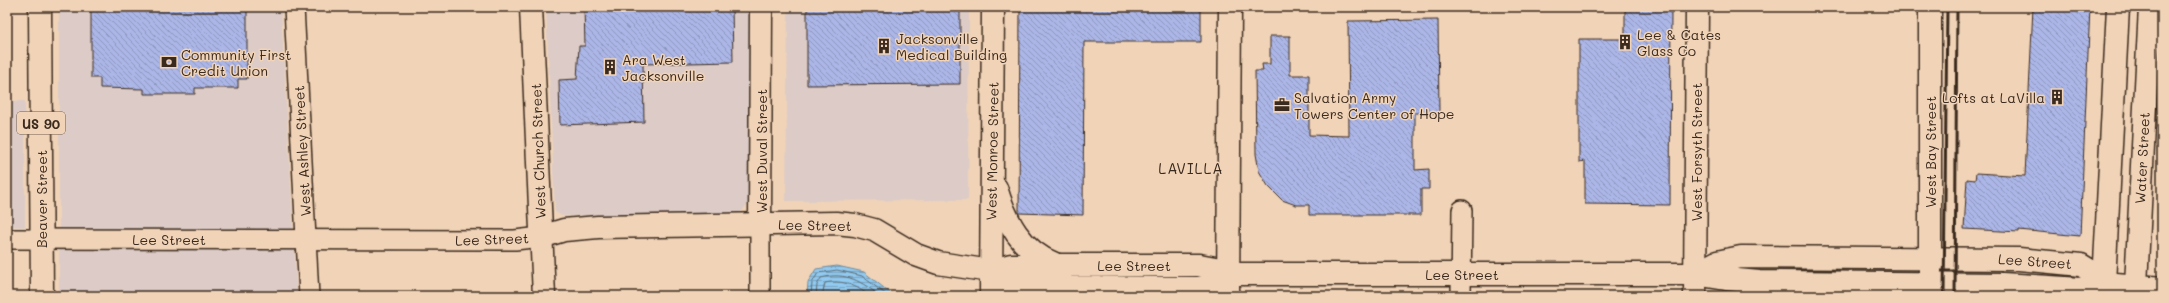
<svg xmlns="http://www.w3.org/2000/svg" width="2169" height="303" font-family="Mali,sans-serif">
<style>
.built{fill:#dccbc6}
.water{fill:url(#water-rules);stroke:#6f8a9c}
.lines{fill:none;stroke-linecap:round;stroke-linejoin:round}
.shore{stroke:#5d6a72;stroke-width:1}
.building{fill:url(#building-back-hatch);stroke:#3b2a1e}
.street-casing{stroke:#3b2a1e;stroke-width:22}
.secondary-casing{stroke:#3b2a1e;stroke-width:25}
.primary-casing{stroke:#3b2a1e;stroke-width:25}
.street{stroke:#f1d4b8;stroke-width:19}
.secondary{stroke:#f1d4b8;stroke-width:22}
.primary{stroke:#f1d4b8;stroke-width:22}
.rail{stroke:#3b2a1e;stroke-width:3}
.labels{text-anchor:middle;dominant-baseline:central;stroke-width:3;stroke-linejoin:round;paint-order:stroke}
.shield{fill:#f1d4b8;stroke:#725d4c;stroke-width:1}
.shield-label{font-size:13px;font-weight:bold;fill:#3b2a1e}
.poi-label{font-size:14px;fill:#3b2a1e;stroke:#f1d4b8;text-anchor:start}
.street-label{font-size:14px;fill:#3b2a1e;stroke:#f1d4b8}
.neighbourhood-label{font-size:15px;letter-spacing:1px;fill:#3b2a1e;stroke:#f1d4b8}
</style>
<defs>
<pattern id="water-rules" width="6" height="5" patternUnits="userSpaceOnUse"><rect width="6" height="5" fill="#91caf0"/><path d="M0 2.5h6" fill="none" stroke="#78a4c2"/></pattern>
<pattern id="building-back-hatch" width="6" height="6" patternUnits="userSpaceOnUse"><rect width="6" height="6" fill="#acb7e8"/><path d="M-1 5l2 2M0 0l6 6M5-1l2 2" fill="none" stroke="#8d95bb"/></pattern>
</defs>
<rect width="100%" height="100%" fill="#f1d4b8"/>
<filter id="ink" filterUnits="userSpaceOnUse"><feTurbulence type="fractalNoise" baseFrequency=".025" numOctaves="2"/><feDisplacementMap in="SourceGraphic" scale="8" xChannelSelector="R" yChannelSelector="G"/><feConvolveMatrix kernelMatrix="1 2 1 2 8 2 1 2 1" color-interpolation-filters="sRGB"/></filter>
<g filter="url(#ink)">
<g class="built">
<path d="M59,7H281L297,296H59Z"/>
<path d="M546,7H752L750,197L748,204L742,211L737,213L562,216L555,212Z"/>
<path d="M788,7H969L968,200L786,201Z"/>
<path d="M7,101H25V227L7,226Z"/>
</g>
<path class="water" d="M837,266L864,272L894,296H807L808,282L816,269Z"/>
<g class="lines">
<g class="shore">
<path d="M811,296L812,283L818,273L837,270L862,276L888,296"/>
<path d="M816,296L817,285L821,278C846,271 862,282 880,296"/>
<path d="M822,296L825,283C842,279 857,286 870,296"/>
</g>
</g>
<g class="building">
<path d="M91,7L247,8V79H238V88H195V94H144V89L100,88V78H91Z"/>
<path d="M584,7H732L733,62L643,64L644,122L560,125L559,80L577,79L579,46H585Z"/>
<path d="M807,7H960V84L807,85Z"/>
<path d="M1020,7H1201V42H1084L1083,215L1019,213Z"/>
<path d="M1625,7H1671L1670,205L1585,204V161L1579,162V39H1625Z"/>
<path d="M2033,7H2090L2080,236L2019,230V232L1964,229L1967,179L1975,180L1976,173L2025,176Z"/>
<path d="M1438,20L1439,113H1415V170L1429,169V189H1421V215H1309V205H1296L1282,200L1268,186L1259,171L1256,154L1255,71H1263L1262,64H1270V36H1290V75H1309V135L1349,136L1348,21Z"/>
</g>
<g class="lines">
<defs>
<g id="street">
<path d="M294,7L309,296"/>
<path d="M7,239L515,240L541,237"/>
<path d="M760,296V224"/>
<path d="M1461,296L1462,210"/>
</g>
<g id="secondary">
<path d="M531,7L544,296"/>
<path d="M996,188C1006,221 1021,251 1055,264"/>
<path d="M760,224L761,7"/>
<path d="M541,237L564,230L598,227L836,223L855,225L874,230L916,255L938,263L991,271L1011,265H1199L1215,268L1228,274H1695L1726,279L1759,282L2002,284L2080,289L2104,283L2162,288"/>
<path d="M991,271L1000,281L1010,285L1071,287L1198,288L1213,285L1228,274"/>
<path d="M1930,271V7"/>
<path d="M1695,274L1717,262L1741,257L2019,259L2081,265L2094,273L2104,283"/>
<path d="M2104,283L2118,7"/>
<path d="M2136,285L2150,7"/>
<path d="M991,296L993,7"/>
</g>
<g id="primary">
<path d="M40,7L42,296"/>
<path d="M1228,296L1230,7"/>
<path d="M1695,296L1697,7"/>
</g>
</defs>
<use href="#street" class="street-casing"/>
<use href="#secondary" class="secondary-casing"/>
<use href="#primary" class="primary-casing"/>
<use href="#street" class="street"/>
<use href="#secondary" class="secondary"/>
<use href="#primary" class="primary"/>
<g class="rail">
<path d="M1944,296L1947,7"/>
<path d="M1955,296L1957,7"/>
</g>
</g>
</g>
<defs>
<symbol id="building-bare" viewBox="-9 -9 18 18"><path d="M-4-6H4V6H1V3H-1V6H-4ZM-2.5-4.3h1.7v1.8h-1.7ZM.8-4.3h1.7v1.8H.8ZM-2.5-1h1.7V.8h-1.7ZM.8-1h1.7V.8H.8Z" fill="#3b2a1e" stroke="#f1d4b8" stroke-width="2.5" paint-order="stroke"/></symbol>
<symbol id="bank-bare" viewBox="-9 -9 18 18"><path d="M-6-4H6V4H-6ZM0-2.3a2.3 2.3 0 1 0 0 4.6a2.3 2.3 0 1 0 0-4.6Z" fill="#3b2a1e" stroke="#f1d4b8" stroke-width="2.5" paint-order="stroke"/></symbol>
<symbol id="office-bare" viewBox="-9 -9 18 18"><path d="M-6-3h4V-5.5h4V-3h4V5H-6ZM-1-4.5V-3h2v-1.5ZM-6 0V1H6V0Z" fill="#3b2a1e" stroke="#f1d4b8" stroke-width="2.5" paint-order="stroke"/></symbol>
</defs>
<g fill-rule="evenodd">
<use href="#building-bare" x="1614" y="31" width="22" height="22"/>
<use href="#building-bare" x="873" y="35" width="22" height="22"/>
<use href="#bank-bare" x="158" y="51" width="22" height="22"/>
<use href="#building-bare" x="599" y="56" width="22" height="22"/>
<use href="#building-bare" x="2046" y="86" width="22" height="22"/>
<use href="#office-bare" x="1271" y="94" width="22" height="22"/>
</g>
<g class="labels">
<rect class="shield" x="17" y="112" width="48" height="22" rx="3"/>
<g class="shield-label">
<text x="41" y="123">US 90</text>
</g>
<g class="poi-label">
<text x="1637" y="34">Lee &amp; Cates<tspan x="1637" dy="16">Glass Co</tspan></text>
<text x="896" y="38">Jacksonville<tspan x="896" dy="16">Medical Building</tspan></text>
<text x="181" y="54">Community First<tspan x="181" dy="16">Credit Union</tspan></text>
<text x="622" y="59">Ara West<tspan x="622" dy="16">Jacksonville</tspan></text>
<text x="1294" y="97">Salvation Army<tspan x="1294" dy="16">Towers Center of Hope</tspan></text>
<text x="2045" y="97" text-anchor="end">Lofts at LaVilla</text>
</g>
<g class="street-label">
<text transform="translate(302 151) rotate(-93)">West Ashley Street</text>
<text transform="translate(538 151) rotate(-92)">West Church Street</text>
<text transform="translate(761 151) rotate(-90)">West Duval Street</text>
<text transform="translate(992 151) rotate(-89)">West Monroe Street</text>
<text transform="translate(1696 152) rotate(-90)">West Forsyth Street</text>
<text transform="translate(1930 152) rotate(-90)">West Bay Street</text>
<text transform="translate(2142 158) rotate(-87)">Water Street</text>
<text transform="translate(41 199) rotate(-90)">Beaver Street</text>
<text transform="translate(815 225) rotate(1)">Lee Street</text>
<text x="169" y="239">Lee Street</text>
<text transform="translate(492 239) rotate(-2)">Lee Street</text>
<text transform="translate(2035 261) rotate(4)">Lee Street</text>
<text x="1134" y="265">Lee Street</text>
<text x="1462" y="274">Lee Street</text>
</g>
<g class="neighbourhood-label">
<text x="1191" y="168">LAVILLA</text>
</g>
</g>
<rect width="2169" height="303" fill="none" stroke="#f1d4b8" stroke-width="24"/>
<rect x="12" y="12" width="2145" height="279" fill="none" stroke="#3b2a1e" stroke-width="1.5" filter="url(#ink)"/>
</svg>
